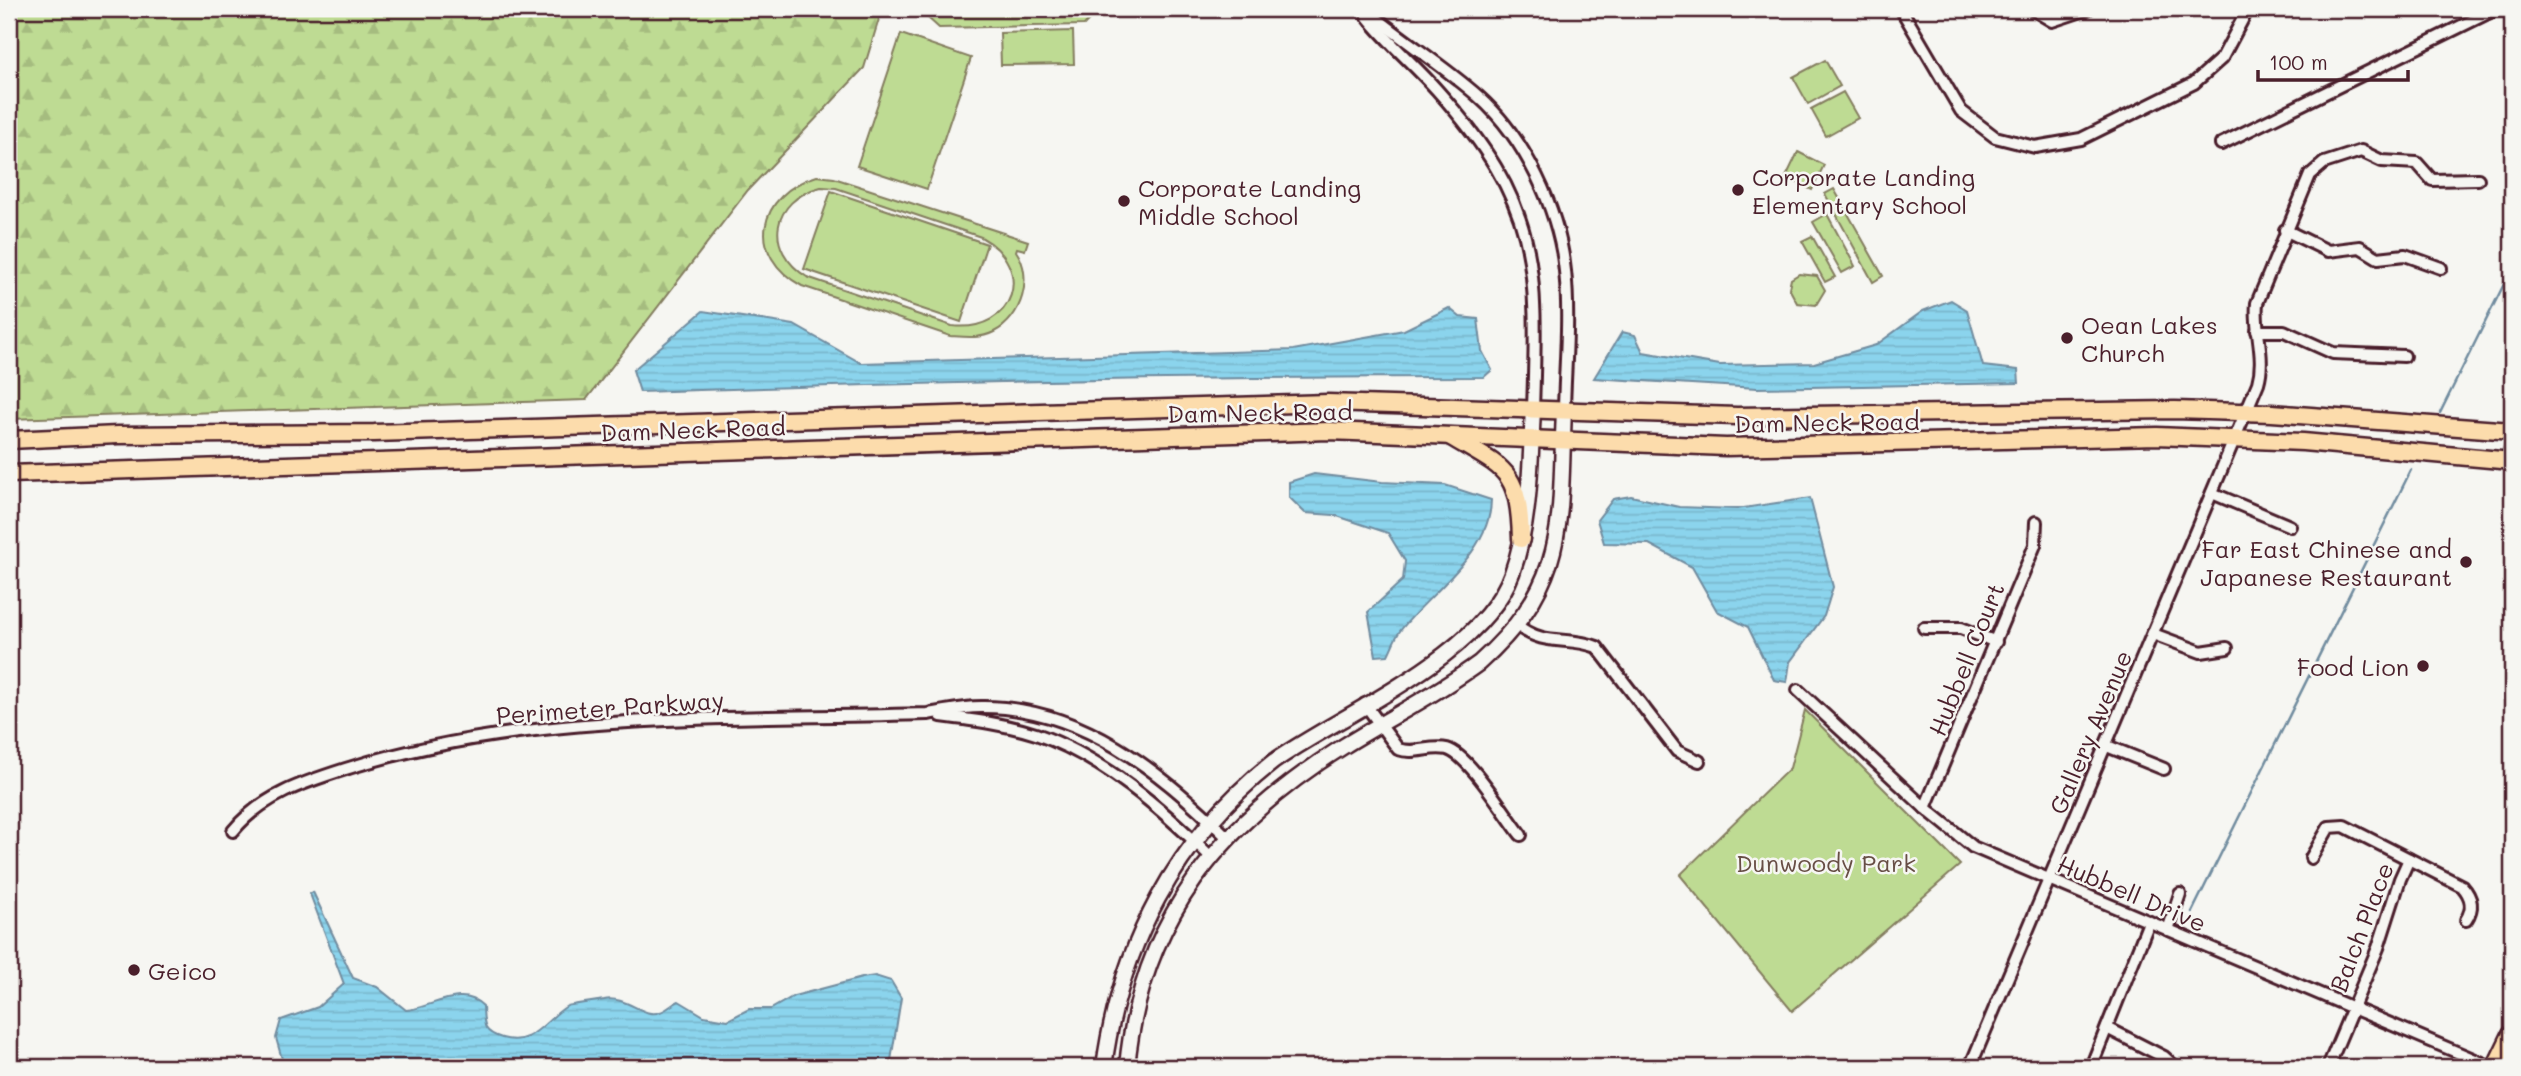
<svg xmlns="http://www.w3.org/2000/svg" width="2521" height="1076" font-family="Mali,sans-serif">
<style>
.forest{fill:url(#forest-firs);stroke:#847d5f;stroke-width:2}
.park{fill:#bedb93;stroke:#847d5f;stroke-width:2;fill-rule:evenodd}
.water{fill:url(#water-rules);stroke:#718c9f;stroke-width:2}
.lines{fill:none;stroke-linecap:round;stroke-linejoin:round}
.stream{stroke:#718c9f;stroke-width:2.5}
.street-casing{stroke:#4a1f2b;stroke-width:16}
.secondary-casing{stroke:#4a1f2b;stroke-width:19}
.primary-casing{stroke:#4a1f2b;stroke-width:21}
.highway-casing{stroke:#4a1f2b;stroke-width:24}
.street{stroke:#f6f6f2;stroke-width:10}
.secondary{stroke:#f6f6f2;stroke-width:14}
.primary{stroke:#fcdcac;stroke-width:16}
.highway{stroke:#fcdcac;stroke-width:19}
.poi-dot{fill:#4a1f2b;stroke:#f6f6f2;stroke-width:2.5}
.labels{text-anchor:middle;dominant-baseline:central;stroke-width:5;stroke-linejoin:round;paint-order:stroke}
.poi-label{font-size:24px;fill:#4a1f2b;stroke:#f6f6f2;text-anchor:start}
.street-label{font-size:24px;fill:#4a1f2b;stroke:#f6f6f2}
.park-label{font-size:24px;fill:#674e45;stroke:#f6f6f2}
</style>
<defs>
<pattern id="forest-firs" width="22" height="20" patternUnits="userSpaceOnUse" patternTransform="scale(1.75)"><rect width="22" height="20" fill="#bedb93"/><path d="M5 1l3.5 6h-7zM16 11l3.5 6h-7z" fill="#a5bc7f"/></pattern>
<pattern id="water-rules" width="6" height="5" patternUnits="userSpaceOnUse" patternTransform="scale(1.75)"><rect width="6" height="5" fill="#8bd4ed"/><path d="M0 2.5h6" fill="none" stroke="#79b6cb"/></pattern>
</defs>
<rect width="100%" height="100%" fill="#f6f6f2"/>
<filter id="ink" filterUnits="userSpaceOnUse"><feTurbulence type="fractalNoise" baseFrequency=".0143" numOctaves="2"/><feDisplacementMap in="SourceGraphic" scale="14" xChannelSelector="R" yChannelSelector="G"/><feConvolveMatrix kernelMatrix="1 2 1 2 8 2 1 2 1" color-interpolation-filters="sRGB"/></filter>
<g filter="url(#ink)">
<path class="forest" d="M9,9H882L864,68L748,190L586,400L9,419Z"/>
<g class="park">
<path d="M927,9H1099L1084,25L939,28L928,18Z"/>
<path d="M1073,31L1074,64L1001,65L1000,33Z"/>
<path d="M901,34L971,58L927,189L857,166Z"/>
<path d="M1825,60L1840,86L1808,104L1793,77Z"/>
<path d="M1843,92L1858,118L1826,136L1811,109Z"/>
<path d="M1798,152L1824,165L1812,190L1786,177Z"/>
<path d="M817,176L834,178L1028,241L1025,250L1017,248L1016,251C1034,277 1022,318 994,332C980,339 965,337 950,336L802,286C745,255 757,194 817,176ZM821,187L836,188L981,237C1036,267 1015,333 952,326L807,277C763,249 771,200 821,187Z"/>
<path d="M1834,189L1883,276L1873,282L1825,194Z"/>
<path d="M831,191L987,244L961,322L804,269Z"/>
<path d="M1827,214L1855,266L1842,273L1813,222Z"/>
<path d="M1812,236L1835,277L1825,282L1802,241Z"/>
<path d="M1799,274L1817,276L1825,290L1816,305L1797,303L1789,288L1791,279Z"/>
<path d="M1805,710L1960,865L1792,1011L1680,875L1790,768Z"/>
</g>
<g class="water">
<path d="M1951,300L1967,310L1983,366L2018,370L2019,383L1757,388L1594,378L1622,332L1635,335L1643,352L1720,365L1814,363L1876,345L1923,311Z"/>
<path d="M1449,308L1460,317L1478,319L1482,351L1492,370L1484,377C1202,377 921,382 640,392L633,370L703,311L794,325L861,363L1293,350L1404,330Z"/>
<path d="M1314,474L1382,482L1445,485L1491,500C1491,553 1429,593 1400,631C1395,638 1392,647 1388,655L1376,656L1368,612L1403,580L1405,561L1388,533L1334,515L1305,513L1289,497V482Z"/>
<path d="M1631,496L1679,507L1737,509L1810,498L1833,587L1824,616L1790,662L1787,682L1774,680L1748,627L1717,611L1692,567L1649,544L1604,543L1597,520L1613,499Z"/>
<path d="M313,892L353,978L377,987L406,1010C429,1009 462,984 483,1006C484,1025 482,1032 502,1038C533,1047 544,1020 567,1006C568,1005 598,1001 604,1000C626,995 644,1019 660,1012C667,1010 672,1004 679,1001L704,1016L728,1020L749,1009H771L794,996L862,978L875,976L891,981L901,998L890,1067H349C331,1055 305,1067 284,1066L276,1038L281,1020L318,1007L344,984L310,894Z"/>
</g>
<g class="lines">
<g class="stream">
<path d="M2440,413L2512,268"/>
<path d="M2192,912L2411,470"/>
</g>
<defs>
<g id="street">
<path d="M1365,9C1402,40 1443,65 1479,97C1525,138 1559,210 1565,271C1570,317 1565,364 1564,410"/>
<path d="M1901,9L1961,111L1995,137L2035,147L2081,139L2194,83L2222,58L2248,9"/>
<path d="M2032,9L2052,21L2088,9"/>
<path d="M1367,16C1388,43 1414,64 1437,90C1539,204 1538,263 1533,409"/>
<path d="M2221,144L2496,9"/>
<path d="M2285,230L2328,251L2360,247L2378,258L2405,255L2441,268"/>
<path d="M2257,331H2284L2333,353L2404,356"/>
<path d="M2508,461L2512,442"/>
<path d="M2212,493L2290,526"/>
<path d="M1517,625C1545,648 1568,635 1597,647L1677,751L1699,761"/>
<path d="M1924,628H1961L1996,642"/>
<path d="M2153,634L2201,652L2227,648"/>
<path d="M1798,690L1925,808L1973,847L2492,1067"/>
<path d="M1365,704L1398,749C1415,755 1430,745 1447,749C1469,755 1506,816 1521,835"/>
<path d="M941,716C973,720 1005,724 1036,734C1103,757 1161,808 1211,857"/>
<path d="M2107,746L2164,769"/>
<path d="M1925,808L2035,545L2036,522"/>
<path d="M233,831C263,794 308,781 352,767C537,710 736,720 928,714C945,711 964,707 981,707C1080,706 1162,772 1228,838"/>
<path d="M2311,858L2329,827L2344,826L2462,886C2472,897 2474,908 2466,920"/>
<path d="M2168,930L2180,894"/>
<path d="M2107,1028L2164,1057L2175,1067"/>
<path d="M1970,1067L2258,383C2266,356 2254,331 2257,303L2310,175L2324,163L2361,151L2382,161L2417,163L2432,180L2478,179"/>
<path d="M2091,1067L2149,922"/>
<path d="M2328,1067L2378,948L2400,879L2409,859"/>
</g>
<g id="secondary">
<path d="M1104,1067C1120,946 1176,839 1273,762C1344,712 1482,657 1512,573C1531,520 1530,464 1533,409"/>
<path d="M1127,1067C1141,918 1221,823 1344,746C1389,718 1437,694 1479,663C1570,581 1559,523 1564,410"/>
</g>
<g id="primary">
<path d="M1451,437C1505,469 1519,469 1521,539"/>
<path d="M9,440L118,435L374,433L1328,403L1737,416L2175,410L2272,413L2512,431"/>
<path d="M9,474L1329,431L1726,447L2157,436L2303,442L2512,461"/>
</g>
<path id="highway" d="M2497,1067L2512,1036"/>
</defs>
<use href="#street" class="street-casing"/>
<use href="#secondary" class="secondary-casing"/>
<use href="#primary" class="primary-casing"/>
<use href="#highway" class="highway-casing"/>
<use href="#street" class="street"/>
<use href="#secondary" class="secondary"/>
<use href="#primary" class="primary"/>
<use href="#highway" class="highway"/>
</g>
</g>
<g class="poi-dot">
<circle cx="1738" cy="190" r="7"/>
<circle cx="1124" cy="201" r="7"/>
<circle cx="2067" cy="338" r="7"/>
<circle cx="2466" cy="562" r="7"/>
<circle cx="2423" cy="666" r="7"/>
<circle cx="134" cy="970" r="7"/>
</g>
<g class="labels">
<g class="poi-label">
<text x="1752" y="176">Corporate Landing<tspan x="1752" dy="28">Elementary School</tspan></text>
<text x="1138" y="187">Corporate Landing<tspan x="1138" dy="28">Middle School</tspan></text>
<text x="2081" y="324">Oean Lakes<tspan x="2081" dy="28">Church</tspan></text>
<text x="2452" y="548" text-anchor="end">Far East Chinese and<tspan x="2452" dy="28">Japanese Restaurant</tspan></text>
<text x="2409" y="666" text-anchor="end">Food Lion</text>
<text x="148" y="970">Geico</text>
</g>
<g class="street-label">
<text transform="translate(1260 412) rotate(-1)">Dam Neck Road</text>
<text transform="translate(1827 422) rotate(-1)">Dam Neck Road</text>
<text transform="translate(693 429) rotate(-2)">Dam Neck Road</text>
<text transform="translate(1966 659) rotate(-68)">Hubbell Court</text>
<text transform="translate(610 707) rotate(-4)">Perimeter Parkway</text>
<text transform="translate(2090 732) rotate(-67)">Gallery Avenue</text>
<text transform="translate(2132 893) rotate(23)">Hubbell Drive</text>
<text transform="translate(2361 927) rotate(-69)">Balch Place</text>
</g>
<g class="park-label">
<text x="1826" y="862">Dunwoody Park</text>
</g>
</g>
<rect width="2521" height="1076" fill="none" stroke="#f6f6f2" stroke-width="35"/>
<rect x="18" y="18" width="2486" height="1041" fill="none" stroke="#4a1f2b" stroke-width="2.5" filter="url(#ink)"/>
<path d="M2258 70v10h150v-10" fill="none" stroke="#4a1f2b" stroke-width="3.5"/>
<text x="2269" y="70" font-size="21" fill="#4a1f2b" stroke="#f6f6f2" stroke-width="5" paint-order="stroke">100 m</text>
</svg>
